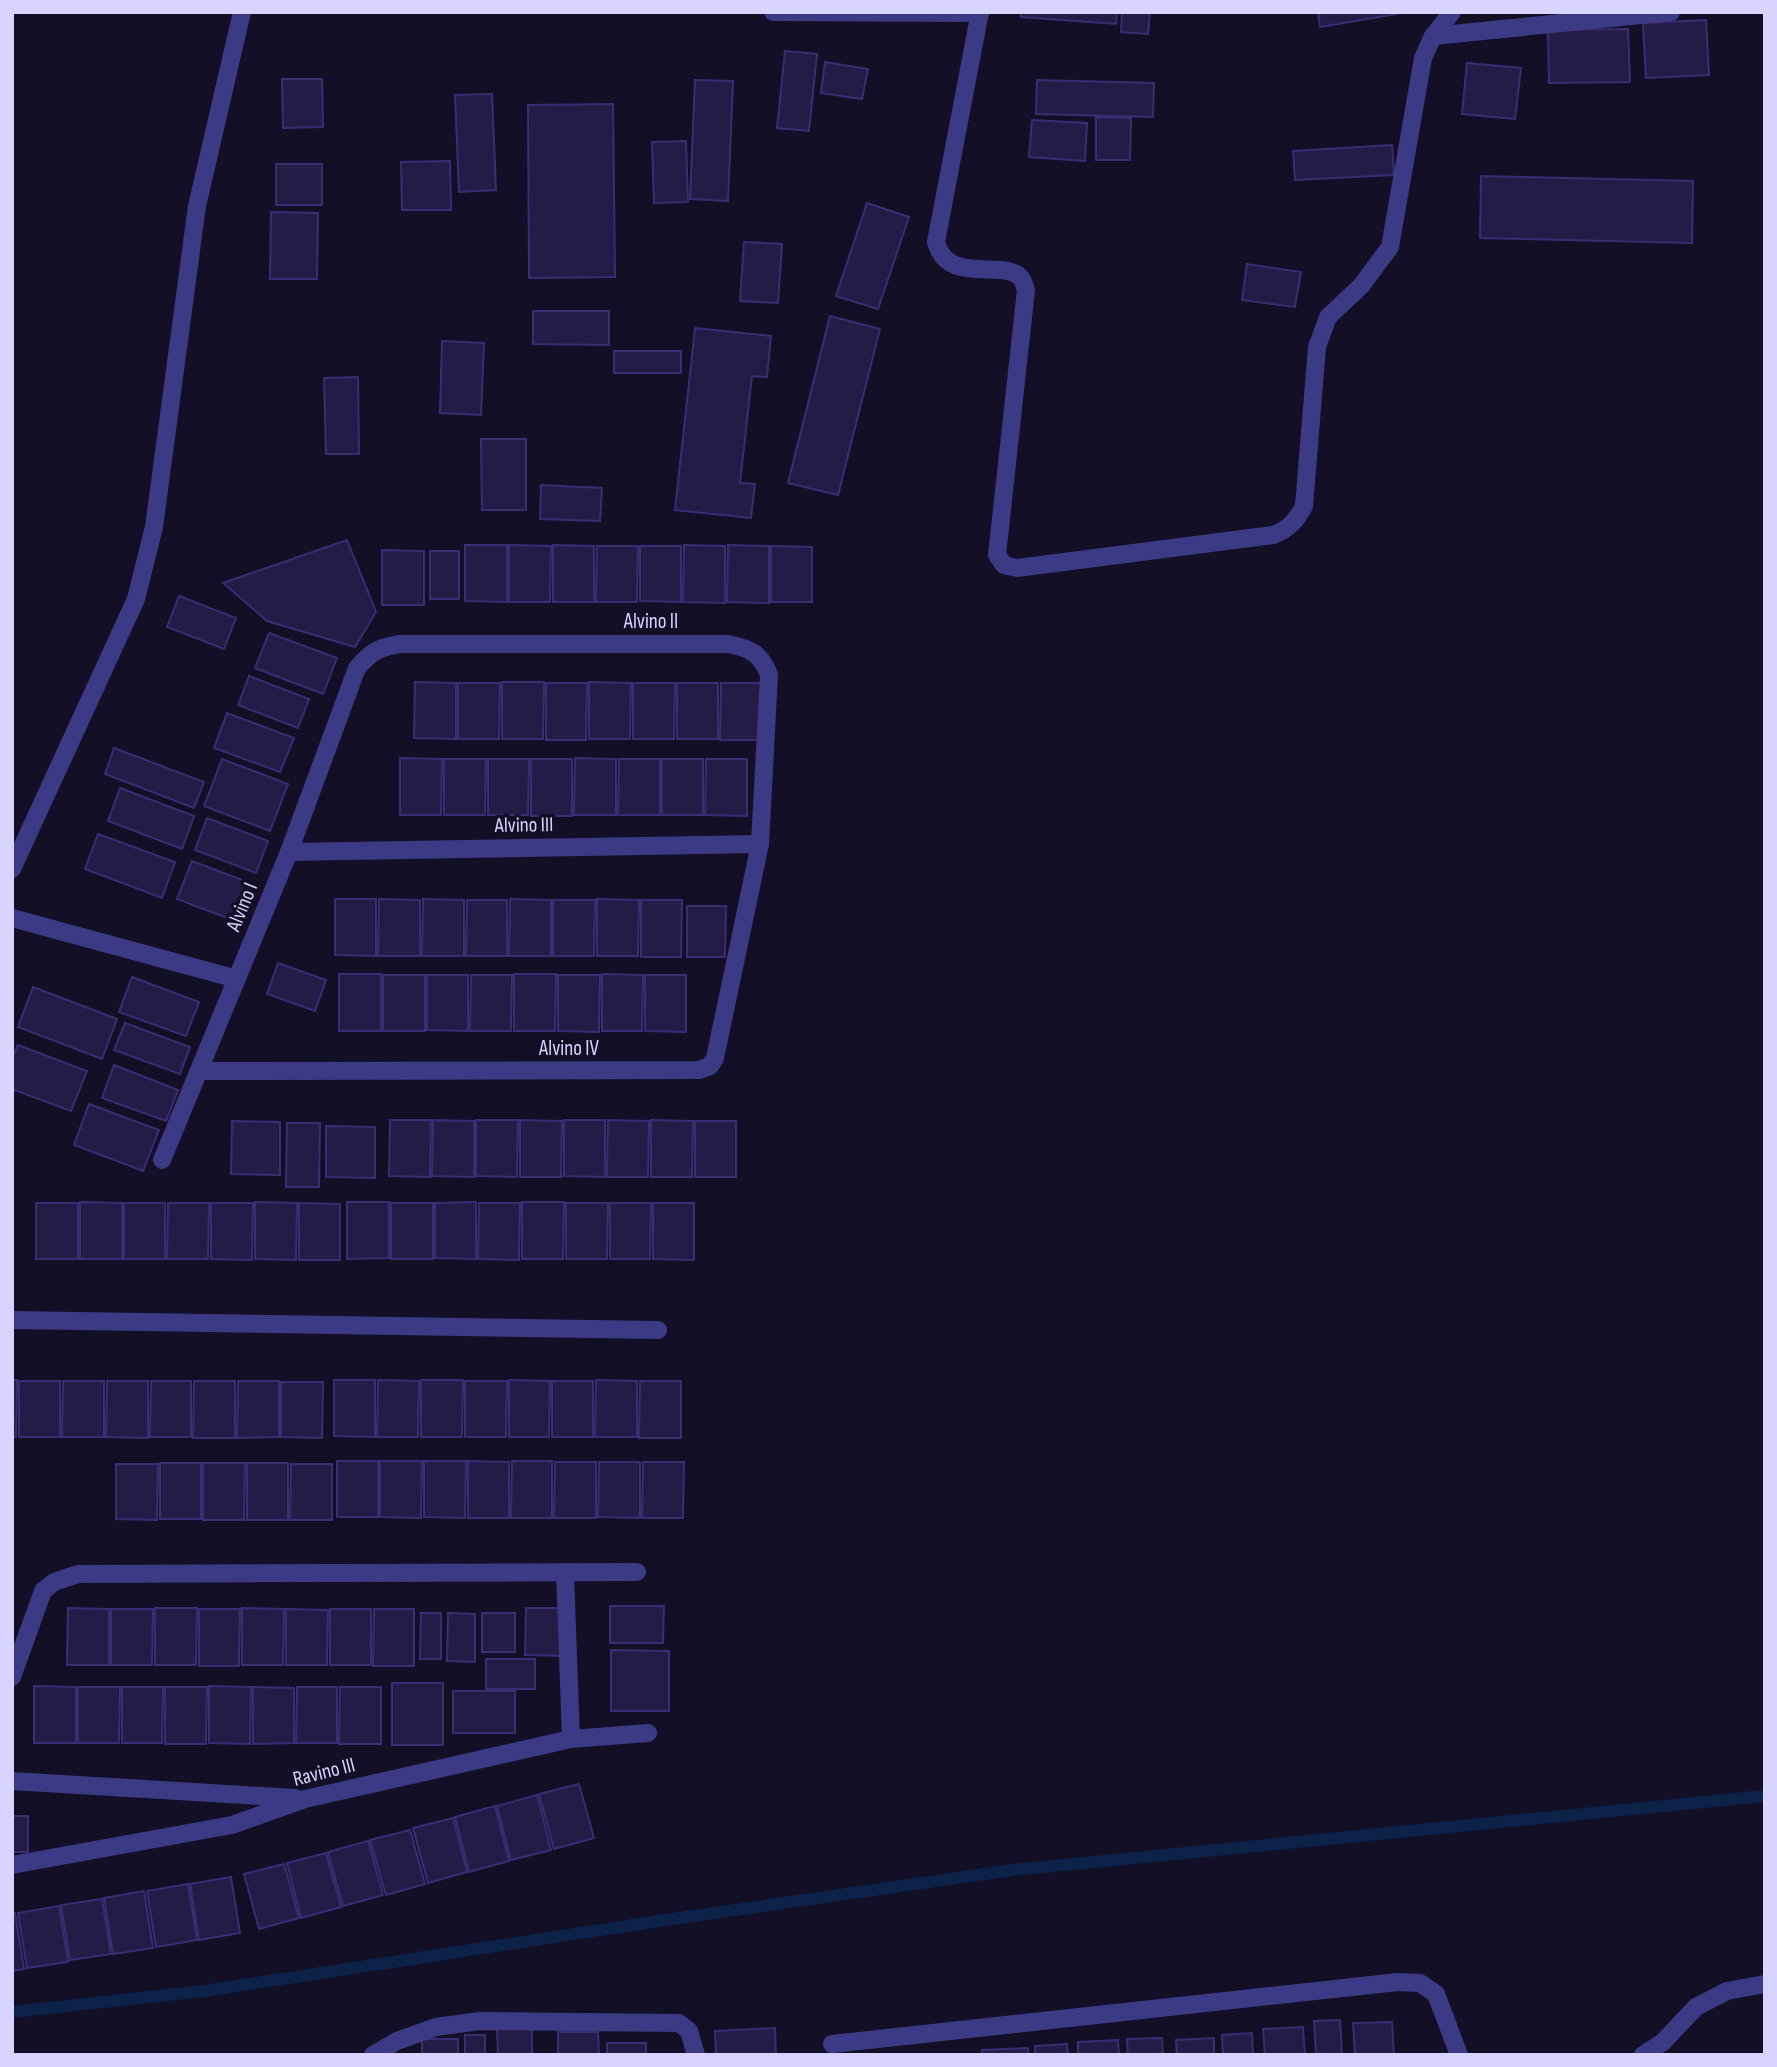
<svg xmlns="http://www.w3.org/2000/svg" width="1777" height="2067" font-family="'Sofia Sans Condensed',sans-serif">
<style>
.lines{fill:none;stroke-linecap:round;stroke-linejoin:round}
.stream{stroke:#0c2248;stroke-width:12}
.building{fill:#241b47;stroke:#3b2d73;stroke-width:2}
.minor{stroke:#3d3a85;stroke-width:18}
.labels{text-anchor:middle;dominant-baseline:central;stroke-width:7;stroke-linejoin:round;paint-order:stroke}
.street-label{font-size:21px;fill:#d9d4ff;stroke:#130f26}
</style>
<rect width="100%" height="100%" fill="#130f26"/>
<g class="lines">
<path class="stream" d="M12,2012L204,1991L659,1921L1012,1870L1765,1796"/>
</g>
<g class="building">
<path d="M1021,12H1117L1116,24L1021,17Z"/>
<path d="M1122,12H1150L1148,34L1121,32Z"/>
<path d="M1318,12H1397V14L1320,27Z"/>
<path d="M1706,20L1709,75L1646,78L1643,23Z"/>
<path d="M1628,29L1630,82L1549,83L1548,30Z"/>
<path d="M785,51L817,54L809,131L777,128Z"/>
<path d="M825,62L868,69L862,99L821,93Z"/>
<path d="M1467,63L1521,68L1515,119L1462,114Z"/>
<path d="M282,79H322L323,127L283,128Z"/>
<path d="M695,80L733,81L728,201L690,199Z"/>
<path d="M1037,80L1154,83L1153,117L1036,114Z"/>
<path d="M492,94L496,190L459,192L455,95Z"/>
<path d="M613,104L615,277L529,278L528,105Z"/>
<path d="M1096,117L1131,118L1130,160H1096Z"/>
<path d="M1032,120L1087,123L1085,161L1029,157Z"/>
<path d="M686,141L688,202L654,203L652,142Z"/>
<path d="M1392,145L1394,175L1295,180L1293,151Z"/>
<path d="M450,161L451,210H402L401,162Z"/>
<rect x="276" y="164" width="46" height="41"/>
<path d="M1481,176L1693,181L1692,243L1480,238Z"/>
<path d="M867,203L909,217L878,309L836,296Z"/>
<path d="M271,212L318,213L317,279H270Z"/>
<path d="M744,242L782,244L778,303L740,301Z"/>
<path d="M1247,264L1301,272L1295,307L1242,300Z"/>
<path d="M533,311H609V345L533,344Z"/>
<path d="M830,316L880,329L838,495L788,483Z"/>
<path d="M695,328L771,336L767,377L752,376L740,483L755,484L751,518L675,510Z"/>
<path d="M442,341L484,343L481,415L440,413Z"/>
<rect x="614" y="351" width="67" height="22"/>
<path d="M358,377L359,454H326L324,378Z"/>
<path d="M481,439H526V510H482Z"/>
<path d="M541,485L602,488L600,521L540,519Z"/>
<path d="M347,540L376,612L355,647L267,621L223,583Z"/>
<path d="M465,545H507V602L465,601Z"/>
<path d="M509,545L551,546L550,602H509Z"/>
<path d="M553,545L594,546V602H553Z"/>
<path d="M684,545L725,546V603L683,602Z"/>
<path d="M728,545L769,546V603L727,602Z"/>
<path d="M597,546H638L637,602H596Z"/>
<path d="M640,546H681V602L640,601Z"/>
<path d="M771,546L812,547V602H771Z"/>
<path d="M382,550L424,551V605H382Z"/>
<rect x="430" y="551" width="29" height="48"/>
<path d="M179,596L236,618L224,649L167,627Z"/>
<path d="M269,633L337,658L323,694L255,668Z"/>
<path d="M249,676L309,699L298,728L238,705Z"/>
<path d="M415,682L456,683V739L414,738Z"/>
<path d="M502,682H544L543,739H502Z"/>
<path d="M589,682L631,683L630,739H589Z"/>
<path d="M458,683H500L499,739H458Z"/>
<path d="M546,683H587L586,740H546Z"/>
<path d="M633,683H675L674,739H633Z"/>
<rect x="677" y="683" width="41" height="56"/>
<path d="M721,683H761V740H720Z"/>
<path d="M227,713L294,738L280,772L214,748Z"/>
<path d="M114,748L204,782L194,808L105,774Z"/>
<path d="M400,758L442,759L441,815H400Z"/>
<path d="M575,758L616,759V815H574Z"/>
<path d="M222,759L288,784L270,831L204,806Z"/>
<path d="M444,759H486L485,815H444Z"/>
<path d="M488,759H529L528,815H488Z"/>
<rect x="531" y="759" width="41" height="57"/>
<path d="M619,759H660V815H618Z"/>
<rect x="662" y="759" width="41" height="56"/>
<path d="M706,759H747V816L705,815Z"/>
<path d="M120,788L194,816L182,849L108,821Z"/>
<path d="M207,818L268,841L256,873L195,850Z"/>
<path d="M98,834L175,862L162,898L85,869Z"/>
<path d="M192,861L255,885L240,923L177,899Z"/>
<path d="M335,899H376V956L335,955Z"/>
<path d="M379,899L420,900V956H378Z"/>
<path d="M423,899L464,900V956H422Z"/>
<path d="M510,899L551,900V956H509Z"/>
<path d="M597,899L639,900L638,956H597Z"/>
<path d="M467,900H507V956H466Z"/>
<path d="M553,900H595L594,956H553Z"/>
<path d="M641,900H682L681,957H641Z"/>
<path d="M687,906H726L725,957H687Z"/>
<path d="M278,963L326,980L315,1011L267,994Z"/>
<rect x="339" y="974" width="42" height="57"/>
<path d="M514,974H556L555,1031H514Z"/>
<path d="M602,974L643,975L642,1031H602Z"/>
<rect x="383" y="975" width="42" height="56"/>
<path d="M427,975H468V1031L427,1030Z"/>
<path d="M471,975H512L511,1031H470Z"/>
<path d="M558,975H600L599,1032L558,1031Z"/>
<path d="M645,975H686V1032L645,1031Z"/>
<path d="M132,977L199,1002L186,1036L119,1012Z"/>
<path d="M33,987L117,1019L102,1059L18,1027Z"/>
<path d="M125,1023L190,1047L180,1074L114,1050Z"/>
<path d="M18,1045L87,1071L71,1111L12,1089V1058Z"/>
<path d="M114,1065L178,1090L166,1121L102,1098Z"/>
<path d="M89,1104L159,1130L143,1171L74,1145Z"/>
<path d="M390,1120H431L430,1177L389,1176Z"/>
<path d="M433,1120L474,1121V1177L432,1176Z"/>
<path d="M476,1120H518L517,1177L476,1176Z"/>
<path d="M520,1120L562,1121L561,1177H520Z"/>
<path d="M564,1120H605V1177L564,1176Z"/>
<path d="M608,1120L649,1121L648,1177H607Z"/>
<path d="M651,1120L693,1121L692,1177H651Z"/>
<path d="M232,1121L280,1122V1175L231,1174Z"/>
<rect x="695" y="1121" width="41" height="56"/>
<path d="M287,1123H320L319,1187H286Z"/>
<path d="M326,1126L375,1127V1178L326,1177Z"/>
<path d="M80,1202L122,1203V1259H80Z"/>
<path d="M255,1202L297,1203L296,1260L255,1259Z"/>
<path d="M347,1202H389V1258L347,1259Z"/>
<path d="M476,1202V1259L435,1258V1203Z"/>
<path d="M522,1202H564L563,1259H522Z"/>
<rect x="36" y="1203" width="42" height="56"/>
<rect x="124" y="1203" width="41" height="56"/>
<path d="M168,1203H209L208,1259H167Z"/>
<path d="M211,1203H253L252,1260L211,1259Z"/>
<path d="M299,1203L340,1204V1260H299Z"/>
<rect x="391" y="1203" width="42" height="56"/>
<path d="M479,1203H520L519,1260L478,1259Z"/>
<path d="M566,1203H608L607,1259H566Z"/>
<path d="M610,1203H651L650,1259H610Z"/>
<path d="M653,1203H694V1260L653,1259Z"/>
<path d="M12,1380H17L16,1437H12Z"/>
<path d="M334,1380H375V1437L334,1436Z"/>
<path d="M378,1380L419,1381L418,1437H377Z"/>
<path d="M421,1380H463L462,1437H421Z"/>
<path d="M509,1380L550,1381L549,1437H509Z"/>
<path d="M596,1380L637,1381V1437H595Z"/>
<rect x="19" y="1381" width="41" height="56"/>
<path d="M63,1381H104V1437H62Z"/>
<path d="M107,1381H148V1438L106,1437Z"/>
<path d="M151,1381H191V1437H150Z"/>
<path d="M194,1381H235V1438H193Z"/>
<path d="M238,1381H279V1437L237,1438Z"/>
<path d="M465,1381H507L506,1437H465Z"/>
<rect x="552" y="1381" width="41" height="56"/>
<path d="M640,1381H681V1438H639Z"/>
<path d="M281,1382H323L322,1438L281,1437Z"/>
<rect x="337" y="1461" width="41" height="56"/>
<path d="M380,1461H422L421,1518L380,1517Z"/>
<path d="M424,1461H466L465,1518L424,1517Z"/>
<path d="M468,1461L509,1462V1518H468Z"/>
<path d="M512,1461H552V1518H511Z"/>
<path d="M555,1462H596V1518H554Z"/>
<path d="M599,1462H640V1518L598,1517Z"/>
<path d="M643,1462H684L683,1518H642Z"/>
<rect x="160" y="1463" width="41" height="56"/>
<path d="M203,1463H245L244,1520H203Z"/>
<rect x="247" y="1463" width="41" height="57"/>
<path d="M116,1464H158L157,1520L116,1519Z"/>
<path d="M291,1464H332V1520H290Z"/>
<path d="M610,1606H664L663,1643H610Z"/>
<path d="M68,1608L109,1609V1665H67Z"/>
<path d="M155,1608H197L196,1665H155Z"/>
<path d="M242,1608L284,1609L283,1665H242Z"/>
<path d="M526,1608H564L563,1656L525,1655Z"/>
<path d="M111,1609H153L152,1665H111Z"/>
<path d="M199,1609H240L239,1666H199Z"/>
<path d="M286,1609L328,1610L327,1665H286Z"/>
<rect x="330" y="1609" width="41" height="56"/>
<path d="M374,1609H414V1666H373Z"/>
<path d="M421,1613H441V1659H420Z"/>
<path d="M448,1613L475,1614V1662L447,1661Z"/>
<rect x="482" y="1613" width="33" height="39"/>
<path d="M611,1650L669,1651V1711H611Z"/>
<rect x="486" y="1659" width="49" height="30"/>
<rect x="392" y="1683" width="51" height="62"/>
<path d="M34,1686L76,1687V1743H34Z"/>
<path d="M209,1686L251,1687L250,1744L209,1743Z"/>
<path d="M78,1687H120L119,1743H78Z"/>
<path d="M122,1687H163L162,1743H122Z"/>
<path d="M165,1687H207L206,1744H165Z"/>
<path d="M253,1687L294,1688V1743L253,1744Z"/>
<path d="M297,1687H337V1743H296Z"/>
<path d="M340,1687H381V1744H339Z"/>
<rect x="453" y="1691" width="62" height="42"/>
<path d="M579,1784L594,1838L554,1849L539,1794Z"/>
<path d="M537,1795L551,1850L511,1860L497,1806Z"/>
<path d="M495,1806L509,1861L469,1872L455,1817Z"/>
<rect x="12" y="1816" width="16" height="36"/>
<path d="M453,1818L467,1872L428,1883L413,1828Z"/>
<path d="M410,1830L425,1884L386,1895L370,1840Z"/>
<path d="M368,1841L383,1895L343,1906L328,1852Z"/>
<path d="M326,1853L341,1907L301,1918L287,1863Z"/>
<path d="M284,1864L299,1918L259,1929L244,1874Z"/>
<path d="M231,1877L240,1933L199,1940L190,1884Z"/>
<path d="M188,1884L197,1940L156,1947L147,1891Z"/>
<path d="M144,1891L153,1948L113,1954L104,1898Z"/>
<path d="M102,1899L111,1954L70,1960L61,1905Z"/>
<path d="M59,1906L68,1962L27,1968L18,1913Z"/>
<path d="M12,1913H15L24,1969L12,1971Z"/>
<path d="M1340,2020L1342,2055H1316L1314,2021Z"/>
<path d="M1392,2022L1394,2055H1355L1353,2023Z"/>
<path d="M1303,2027L1305,2055H1265L1263,2029Z"/>
<path d="M497,2028H532V2055H498Z"/>
<path d="M775,2028L776,2055H716L715,2031Z"/>
<path d="M558,2032H598L599,2055H558Z"/>
<path d="M1252,2033L1253,2055H1223L1222,2035Z"/>
<rect x="465" y="2035" width="20" height="20"/>
<path d="M1162,2038L1163,2055H1128L1127,2039Z"/>
<path d="M1214,2038V2055H1177L1176,2040Z"/>
<rect x="422" y="2039" width="36" height="16"/>
<path d="M1118,2040L1119,2055H1078V2042Z"/>
<rect x="607" y="2043" width="39" height="12"/>
<path d="M1067,2044L1068,2055H1035V2046Z"/>
<path d="M1028,2048V2055H982V2050Z"/>
</g>
<g class="lines">
<g class="minor">
<path d="M773,12L980,13"/>
<path d="M980,12L936,242C948,287 1005,257 1022,279C1024,282 1024,286 1026,290L997,555L1004,565L1017,568L1273,535C1289,529 1296,521 1304,506L1317,347L1328,317L1361,286L1390,247L1423,58L1433,36L1452,12"/>
<path d="M1433,36L1671,12"/>
<path d="M289,852L760,844"/>
<path d="M12,869L136,599L154,527L197,206L242,12"/>
<path d="M12,918L237,979"/>
<path d="M162,1160L289,852L357,668C372,651 379,647 401,644H728C749,648 761,653 769,675L760,844L715,1058L710,1066L699,1070L199,1071"/>
<path d="M12,1320L658,1330"/>
<path d="M565,1573L571,1739"/>
<path d="M12,1677L43,1591L54,1582L78,1574L637,1572"/>
<path d="M12,1781L295,1798"/>
<path d="M12,1865L232,1825L305,1799L571,1739L648,1733"/>
<path d="M832,2044L1398,1982L1420,1983L1436,1994L1459,2055"/>
<path d="M373,2055L397,2041L436,2027L480,2021L679,2023L689,2031L696,2055"/>
<path d="M1643,2055L1663,2042L1696,2007L1727,1991L1765,1984"/>
</g>
</g>
<g class="labels">
<g class="street-label">
<text x="651" y="621">Alvino II</text>
<text transform="translate(524 825) rotate(-1)">Alvino III</text>
<text transform="translate(242 907) rotate(-68)">Alvino I</text>
<text x="569" y="1048">Alvino IV</text>
<text transform="translate(324 1772) rotate(-14)">Ravino III</text>
</g>
</g>
<rect width="1777" height="2067" fill="none" stroke="#d9d4ff" stroke-width="28"/>
</svg>
